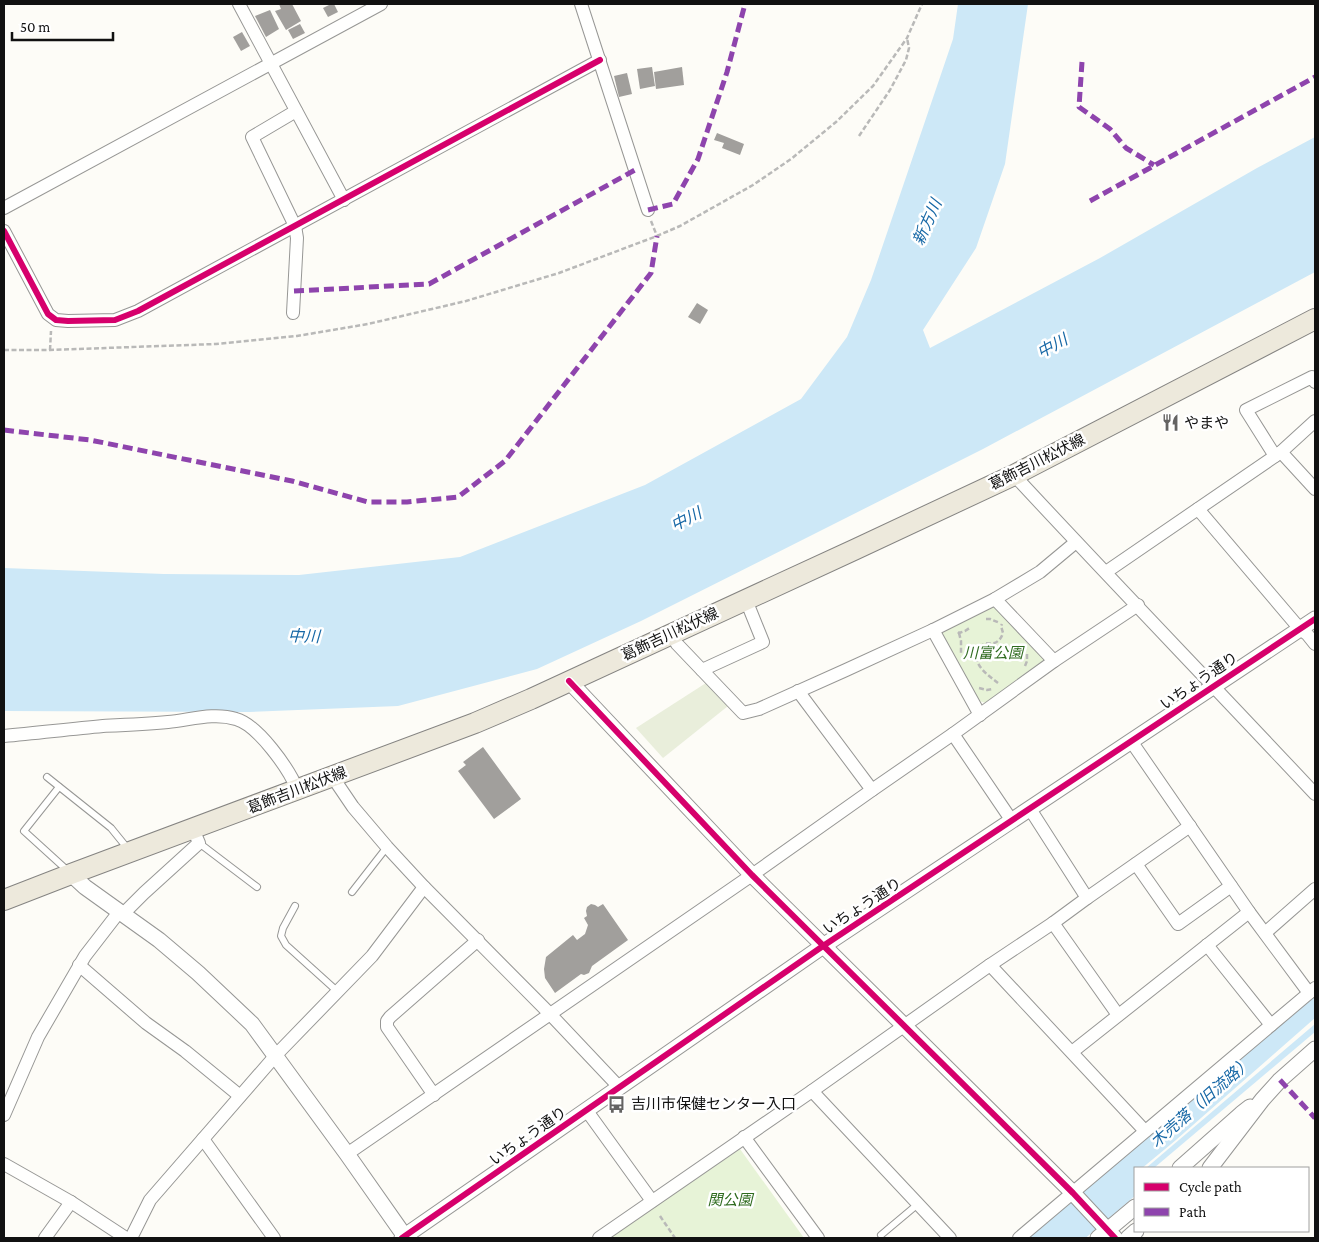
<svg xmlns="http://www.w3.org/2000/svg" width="1319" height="1242" font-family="'Crimson Pro','Noto Sans JP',serif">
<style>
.green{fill:#e7f3d7}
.cemetery{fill:#e9eedb}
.water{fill:#cde8f7}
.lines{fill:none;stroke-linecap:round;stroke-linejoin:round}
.river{stroke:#cde8f7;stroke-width:24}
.building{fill:#a19f9c}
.service-casing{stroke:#979795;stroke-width:8}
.minor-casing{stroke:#979795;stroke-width:14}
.tertiary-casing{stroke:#979795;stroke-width:17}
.primary-casing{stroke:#858482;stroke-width:22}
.path{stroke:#b9b9b8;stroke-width:2.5;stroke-dasharray:5 2.5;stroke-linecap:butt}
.service{stroke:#fffffe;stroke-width:6}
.minor{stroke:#fffffe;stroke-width:12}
.tertiary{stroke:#fffffe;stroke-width:15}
.primary{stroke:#ede9dc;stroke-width:20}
.quiet{stroke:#8e44ad;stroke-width:5;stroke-dasharray:10 5;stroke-linecap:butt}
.cycleway-casing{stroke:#fff;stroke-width:9}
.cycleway{stroke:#d6006c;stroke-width:6}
.labels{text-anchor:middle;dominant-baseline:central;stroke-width:5;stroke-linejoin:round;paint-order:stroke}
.poi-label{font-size:15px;fill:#111;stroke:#fff;text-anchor:start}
.street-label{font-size:15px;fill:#111;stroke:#fff}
.park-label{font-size:15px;font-style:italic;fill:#2f6b1f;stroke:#fff}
.water-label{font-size:16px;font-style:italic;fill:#1768a6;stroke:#fff}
</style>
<rect width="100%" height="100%" fill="#fdfcf7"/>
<g class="green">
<path d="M992,604L1045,656V661L986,703L979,701L941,635L943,631Z"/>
<path d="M740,1149L804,1238H609Z"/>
<path d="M1064,1208L1086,1233L1080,1238H1028Z"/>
</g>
<path class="cemetery" d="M706,683L728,706L663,758L636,728Z"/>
<g class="water">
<path d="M958,4H1028L1005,164L976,248L923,330L930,348L1100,258L1257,168L1315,137V272L983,449L641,621L537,669L398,706L249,712L4,711V568L164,574L299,575L460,557L645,485L801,399L847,337L871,280L953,39Z"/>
<path d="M1315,1024V1032L1154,1168H1146Z"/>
</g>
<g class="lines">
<g class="river">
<path d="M1039,1238L1168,1131L1315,1002"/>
<path d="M1067,1238L1135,1180"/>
</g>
</g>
<g class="building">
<path d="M279,4H292L301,21L286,30L275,11L281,9Z"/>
<path d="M331,4H334L338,12L328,17L323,8Z"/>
<path d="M270,10L279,29L266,37L255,16Z"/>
<path d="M300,24L305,33L293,39L288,30Z"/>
<path d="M242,32L250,46L241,51L233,37Z"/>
<path d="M652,67L655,86L640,89L637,69Z"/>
<path d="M682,67L684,85L656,89L654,72Z"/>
<path d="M627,73L632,94L619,97L614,76Z"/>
<path d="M717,133L744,144L740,155L722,148L724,143L714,140Z"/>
<path d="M697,303L708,310L700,324L688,317Z"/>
<path d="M483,747L521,799L494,819L458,771L466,765L463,762Z"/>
<path d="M591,904L595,905L598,907L603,904L628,940L592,966L589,973L584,975L581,974L555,993L545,978L544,969L546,957L573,935L577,940L585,934L588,925L584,918L587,916L586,911L587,907Z"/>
</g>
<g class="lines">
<defs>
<g id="service">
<path d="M47,777L111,828L128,849"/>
<path d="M59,787L24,831L68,871"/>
<path d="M199,843L257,887"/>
<path d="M352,892L387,847"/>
<path d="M295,906L283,928L281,936L286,945L337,991"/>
<path d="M881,1235L918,1204"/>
</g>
<g id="minor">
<path d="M239,4L344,200"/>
<path d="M581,4L648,210"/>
<path d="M4,208L381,4"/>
<path d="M4,231L48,314L56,320L68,321L115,320L138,311L600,60"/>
<path d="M293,313L297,238L295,226L252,137L296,111"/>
<path d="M1281,452L1315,489"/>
<path d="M1275,456L1246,410L1312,377L1315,382"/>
<path d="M1014,475C1113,582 1215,687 1315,794"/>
<path d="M1198,509L1300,629L1307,634L1315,644"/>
<path d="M1106,572L1281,452L1315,421"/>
<path d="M995,599L1054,661"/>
<path d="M933,630L980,715"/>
<path d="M672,633L677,644L743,713L759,709L846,670L933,630L995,599L1040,572L1076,542"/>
<path d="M702,670L763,642L746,600"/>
<path d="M798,691L872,790"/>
<path d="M953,734L1012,821"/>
<path d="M4,736C37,733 70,729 103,726C124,725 146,724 168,722C190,720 214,712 236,719C258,725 289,769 297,789"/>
<path d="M1131,741L1249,912L1309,993"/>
<path d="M332,776L353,807L387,847L424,887L550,1014L620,1088"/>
<path d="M1030,809L1087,898"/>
<path d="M1136,864L1178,924L1231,886"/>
<path d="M123,914L144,893L199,843L193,829"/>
<path d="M1053,923L1118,1015"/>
<path d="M1265,933L1315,889"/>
<path d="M1207,945L1271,1025"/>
<path d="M79,965L146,1023L185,1051L240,1096"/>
<path d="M990,965L1145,1131"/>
<path d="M1072,1052L1249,912"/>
<path d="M812,1091L950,1238"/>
<path d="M434,1095L387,1027V1021L390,1017L478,940"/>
<path d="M587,1111L652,1201"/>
<path d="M4,1115L38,1037L85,956L119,912"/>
<path d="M744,1137L818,1238"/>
<path d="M203,1139L274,1238"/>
<path d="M347,1154L752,875L872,790L953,734L1054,661L1138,605"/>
<path d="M4,1164L71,1202L126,1238"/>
<path d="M45,1238L71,1202"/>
<path d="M131,1238L150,1200L276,1055L372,956L424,887"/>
<path d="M599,1238L812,1091L990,965L1053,923L1087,898L1190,826"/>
<path d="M1019,1238L1315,988"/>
</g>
<g id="tertiary">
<path d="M569,681L752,875L1073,1193L1115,1238"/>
<path d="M71,874L85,887L159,940L198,973L252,1024L347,1154L406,1238"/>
<path d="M1180,1168L1241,1114L1250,1107"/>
<path d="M1210,1168L1262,1100L1280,1080L1315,1049"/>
<path d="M402,1238L823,946L1315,619"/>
<path d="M1098,1238L1135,1207"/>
<path d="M1128,1238L1136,1231"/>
</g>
<path id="primary" d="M4,900L71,874L475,723L531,699L856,549L1014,475L1315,319"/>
</defs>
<use href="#service" class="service-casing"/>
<use href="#minor" class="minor-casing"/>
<use href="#tertiary" class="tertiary-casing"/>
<use href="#primary" class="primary-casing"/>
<g class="path">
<path d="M859,136L890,90L906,60L909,48L907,38"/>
<path d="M651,221L657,236"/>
<path d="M4,350H50L216,344L297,336L368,324L466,301L559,273L657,236L680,226L753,185L791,159L836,122L873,86L907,38L922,4"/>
<path d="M50,350L51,331"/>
<path d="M986,619H990L1000,623"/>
<path d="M958,632L959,633L965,631L971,627"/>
<path d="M959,633L961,641V653"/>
<path d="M1025,666L1027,661V652"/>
<path d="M998,683C985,673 965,659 985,643C994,645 1000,642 1003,633L1001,626L1002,624"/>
<path d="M979,688L987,690L993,689"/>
<path d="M660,1216L675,1238"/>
</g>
<use href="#service" class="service"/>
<use href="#minor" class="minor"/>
<use href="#tertiary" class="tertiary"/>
<use href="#primary" class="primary"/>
<g class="quiet">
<path d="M1082,62L1079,107L1110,129L1126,148L1154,165"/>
<path d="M1090,201L1315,77"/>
<path d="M648,210L673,204L698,159L727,72L745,4"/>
<path d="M294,291L429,284L635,170"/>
<path d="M4,430L90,440L292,481L368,502H407L458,497L505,461L651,273L657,236"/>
<path d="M1280,1080L1315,1118"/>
</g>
<defs>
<g id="cycleway">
<path d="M4,231L48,314L56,320L68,321L115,320L138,311L600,60"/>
<path d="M569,681L752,875L1073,1193L1115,1238"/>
<path d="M402,1238L823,946L1315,619"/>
</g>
</defs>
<use href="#cycleway" class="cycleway-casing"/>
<use href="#cycleway" class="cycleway"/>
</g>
<defs>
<symbol id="restaurant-bare" viewBox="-9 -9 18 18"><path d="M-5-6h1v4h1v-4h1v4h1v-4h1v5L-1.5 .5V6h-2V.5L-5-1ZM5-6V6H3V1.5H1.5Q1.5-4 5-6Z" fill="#646362" stroke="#fff" stroke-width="2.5" paint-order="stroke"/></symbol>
<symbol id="bus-bare" viewBox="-9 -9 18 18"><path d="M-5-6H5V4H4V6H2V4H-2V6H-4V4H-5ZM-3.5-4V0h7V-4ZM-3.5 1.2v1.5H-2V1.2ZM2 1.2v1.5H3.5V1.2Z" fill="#646362" stroke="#fff" stroke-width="2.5" paint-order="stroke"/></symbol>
</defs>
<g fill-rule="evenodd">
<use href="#restaurant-bare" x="1158" y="410" width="25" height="25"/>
<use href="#bus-bare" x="604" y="1092" width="25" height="25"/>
</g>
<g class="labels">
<g class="poi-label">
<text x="1184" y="423">やまや</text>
<text x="631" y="1104">吉川市保健センター入口</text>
</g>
<g class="street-label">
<text transform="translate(1037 462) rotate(-27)">葛飾吉川松伏線</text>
<text transform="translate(670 634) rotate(-25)">葛飾吉川松伏線</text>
<text transform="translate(1199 681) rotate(-34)">いちょう通り</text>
<text transform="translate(297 790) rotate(-21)">葛飾吉川松伏線</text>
<text transform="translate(862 906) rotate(-33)">いちょう通り</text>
<text transform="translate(528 1136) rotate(-35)">いちょう通り</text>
</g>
<g class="park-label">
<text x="993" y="653">川富公園</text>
<text x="730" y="1200">関公園</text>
</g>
<g class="water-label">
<text transform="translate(927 222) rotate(-66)">新方川</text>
<text transform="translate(1052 346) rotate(-29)">中川</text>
<text transform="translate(686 519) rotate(-27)">中川</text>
<text transform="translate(304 636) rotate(2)">中川</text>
<text transform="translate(1201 1102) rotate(-41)">木売落（旧流路）</text>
</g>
</g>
<rect width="1319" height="1242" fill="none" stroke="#111111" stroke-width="10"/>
<rect x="1134" y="1167" width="175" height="65" fill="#ffffff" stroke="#a0a0a0"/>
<rect x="1144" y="1183" width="25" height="8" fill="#d6006c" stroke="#a0a0a0"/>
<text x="1179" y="1192" font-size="15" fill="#111111">Cycle path</text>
<rect x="1144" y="1208" width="25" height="8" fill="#8e44ad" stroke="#a0a0a0"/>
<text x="1179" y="1217" font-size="15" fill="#111111">Path</text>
<path d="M12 32v8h101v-8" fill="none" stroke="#111111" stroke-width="2.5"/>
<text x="20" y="32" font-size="15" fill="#111111" stroke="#ffffff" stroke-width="4" paint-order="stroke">50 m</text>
</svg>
